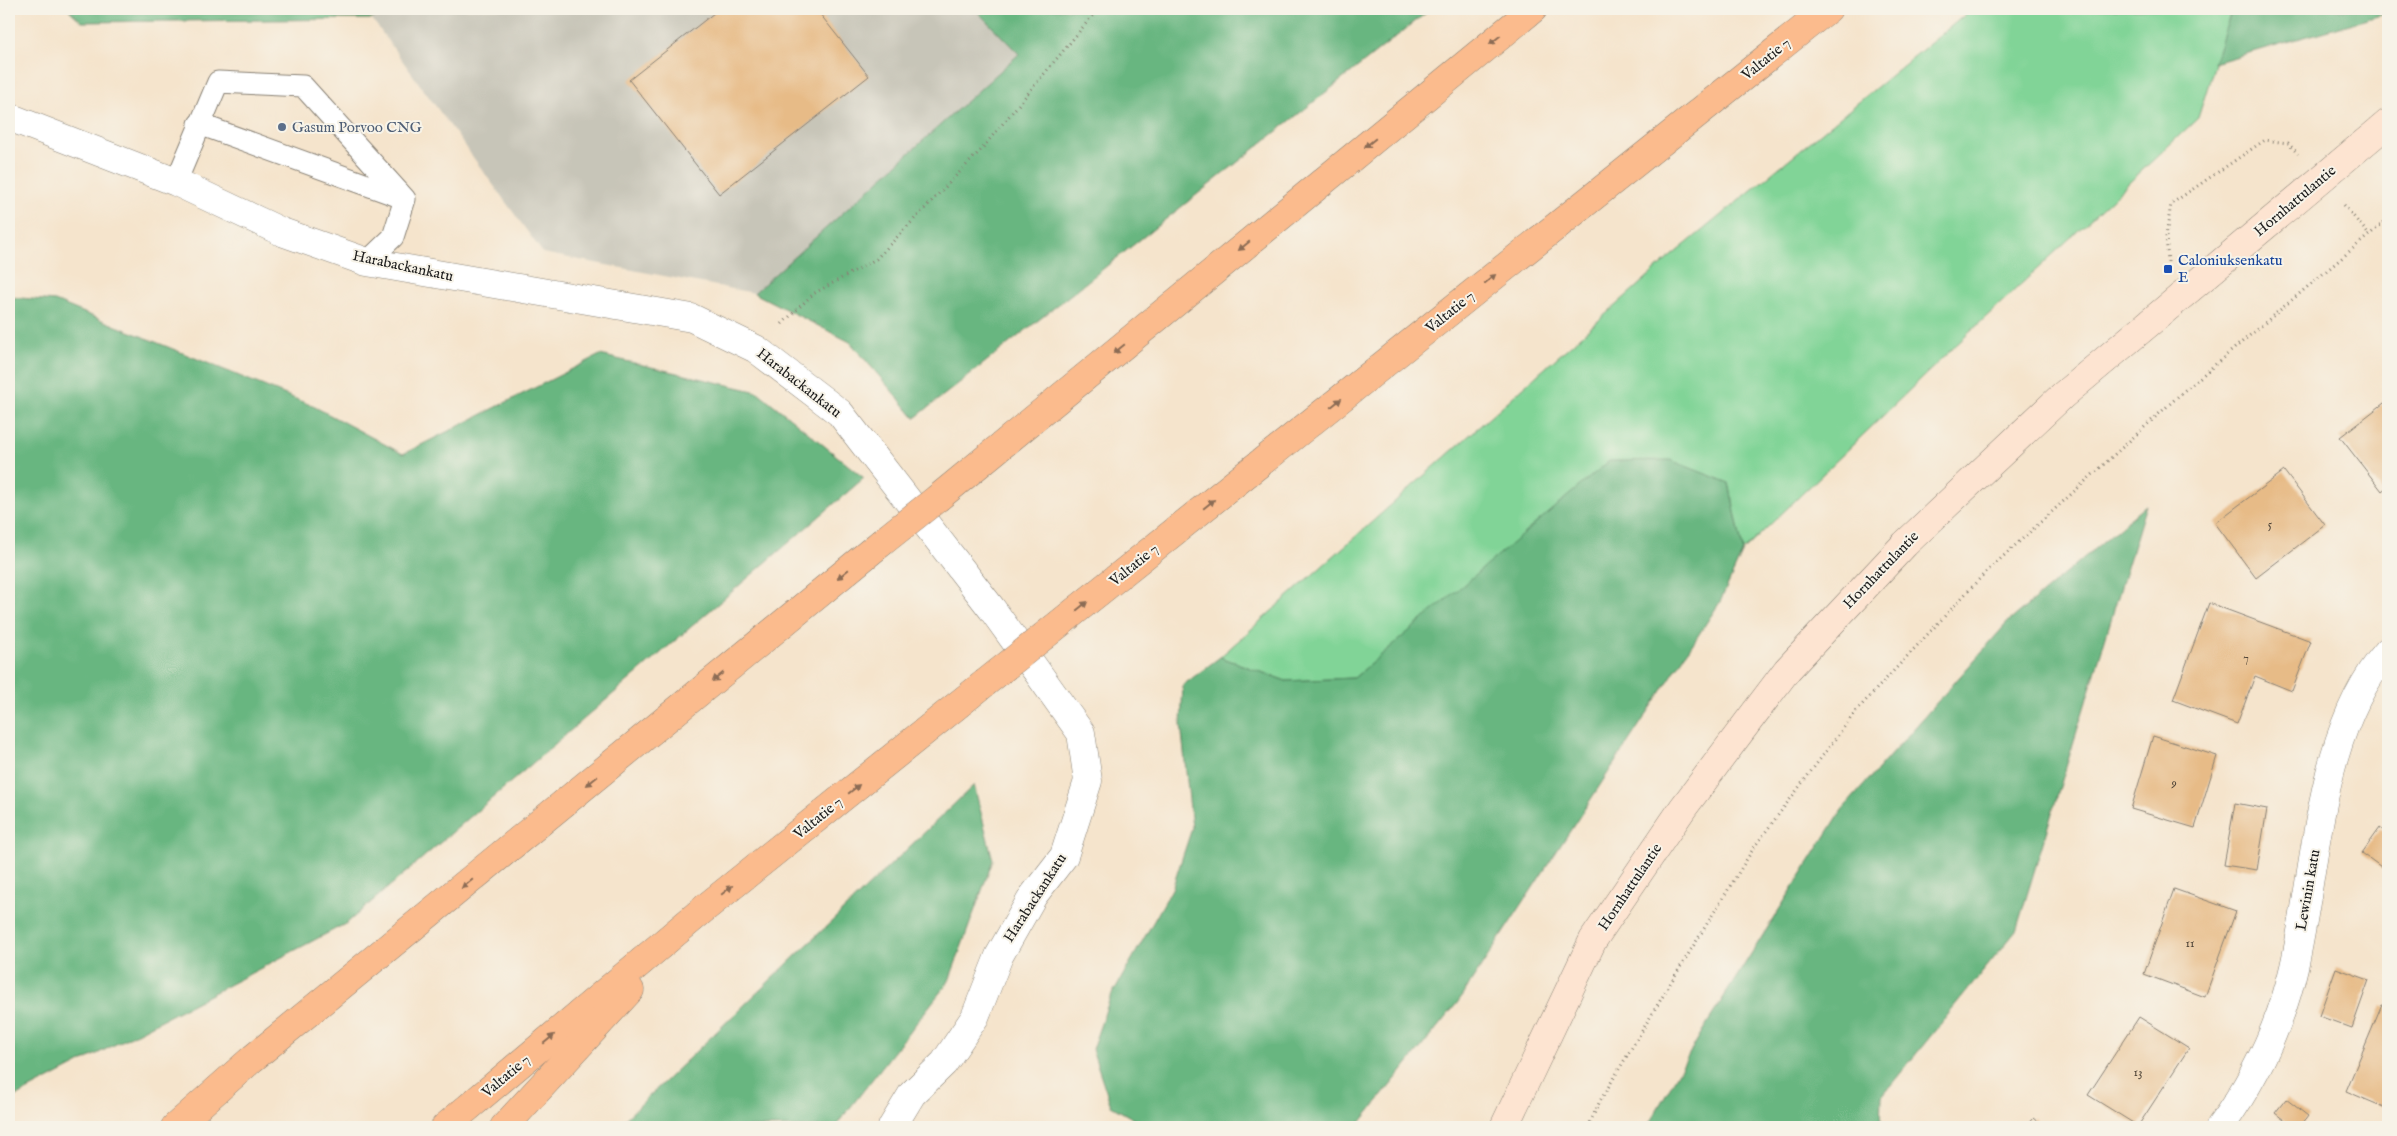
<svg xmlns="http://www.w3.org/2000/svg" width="2397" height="1136" font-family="'IM FELL English',serif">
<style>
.industrial{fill:#c7c5b8}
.green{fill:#81d497;stroke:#4e785a}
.forest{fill:#68b680;stroke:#42694e}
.building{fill:#e7bb87}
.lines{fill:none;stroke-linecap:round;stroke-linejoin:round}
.lane-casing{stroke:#888074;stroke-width:23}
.street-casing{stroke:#888074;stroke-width:29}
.secondary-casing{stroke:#888074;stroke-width:29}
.highway-casing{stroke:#888074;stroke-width:29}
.path{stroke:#888074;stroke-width:3;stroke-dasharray:1 4;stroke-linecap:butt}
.lane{stroke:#fff;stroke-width:21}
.street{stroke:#fff;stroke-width:28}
.secondary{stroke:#fde4d1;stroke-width:28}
.highway{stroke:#fbbb8d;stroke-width:28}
.highway-bridge-casing{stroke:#888074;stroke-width:29;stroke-linecap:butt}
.highway-bridge{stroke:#fbbb8d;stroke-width:28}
.oneway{fill:#8c6c54}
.service-dot{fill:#5c6f8a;stroke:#f7f3e8;stroke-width:2}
.transit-dot{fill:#1a4fb4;stroke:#f7f3e8;stroke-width:2}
.labels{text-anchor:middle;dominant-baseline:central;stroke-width:4;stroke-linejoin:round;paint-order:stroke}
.number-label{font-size:12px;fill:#4f4437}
.street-label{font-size:15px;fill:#1c1c1c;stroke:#f7f3e8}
.service-label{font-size:15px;fill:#4e5e75;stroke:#f7f3e8;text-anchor:start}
.transit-label{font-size:15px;fill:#164399;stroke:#f7f3e8;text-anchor:start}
</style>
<rect width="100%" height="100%" fill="#f7f3e8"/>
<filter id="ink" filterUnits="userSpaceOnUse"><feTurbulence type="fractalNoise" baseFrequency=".02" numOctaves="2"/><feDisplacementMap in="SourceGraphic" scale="10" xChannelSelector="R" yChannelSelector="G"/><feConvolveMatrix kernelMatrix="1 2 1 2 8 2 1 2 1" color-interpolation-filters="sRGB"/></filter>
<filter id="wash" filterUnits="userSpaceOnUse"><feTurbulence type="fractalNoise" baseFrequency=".0096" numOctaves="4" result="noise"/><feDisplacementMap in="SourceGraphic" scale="20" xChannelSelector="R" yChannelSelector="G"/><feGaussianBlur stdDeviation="1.12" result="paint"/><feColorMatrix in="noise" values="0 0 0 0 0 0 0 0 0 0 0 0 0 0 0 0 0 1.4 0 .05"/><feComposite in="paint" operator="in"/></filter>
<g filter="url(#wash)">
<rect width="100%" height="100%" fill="#f5e4cc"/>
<path class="industrial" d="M384,9H975L1019,54L754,293L543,253L372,19Z"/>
<path class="green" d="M1972,9H2232L2198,118L1953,348L1743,551L1729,483L1439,608L1354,678L1286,681L1220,657L1670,257Z"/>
<g class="forest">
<path d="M68,9H384L372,19L82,22Z"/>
<path d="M975,9H1431L915,418L850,342L754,293L1019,54Z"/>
<path d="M2232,9H2388V13L2214,63Z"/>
<path d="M9,297L55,301L313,406L403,454L600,355L758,392L864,478L347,923L9,1100Z"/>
<path d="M1670,460L1729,483L1743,551L1720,602L1458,1002L1359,1124L1349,1127H1148L1111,1106L1092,1049L1110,998L1172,889L1192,828L1181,724L1183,685L1220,657L1286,681L1354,678L1609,461Z"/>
<path d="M2146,505L2016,931L1882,1096L1881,1127H1647L1703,1030L1842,810L2007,623Z"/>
<path d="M974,785L993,860L949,981L835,1127H617Z"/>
</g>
<g id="blocks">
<g class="building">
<path d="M719,9H816L869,76L719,194L629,80Z"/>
<path d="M2388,400V486L2382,491L2340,437Z"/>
<path d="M2284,471L2325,525L2256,578L2215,523Z"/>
<path d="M2209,603L2311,641L2292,691L2255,676L2237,724L2173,700Z"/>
<path d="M2153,736L2217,756L2195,828L2131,809Z"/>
<path d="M2235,803L2267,809L2257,870L2224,865Z"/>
<path d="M2380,828L2388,834V872L2362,853Z"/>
<path d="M2174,889L2236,911L2205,997L2144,974Z"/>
<path d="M2336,968L2369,980L2352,1028L2319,1016Z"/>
<path d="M2382,1005L2388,1007V1109L2346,1091Z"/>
<path d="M2139,1017L2189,1048L2138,1126L2088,1095Z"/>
<path d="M2286,1099L2308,1116L2300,1127H2293L2275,1113Z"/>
<path d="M2034,1118L2045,1127H2026Z"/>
</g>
</g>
</g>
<g filter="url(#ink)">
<use href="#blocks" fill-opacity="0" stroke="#888074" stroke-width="1"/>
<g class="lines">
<defs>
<g id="lane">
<path d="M199,124L403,198"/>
<path d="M176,182L218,82L303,86L405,199L393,237L367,262"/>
</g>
<g id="street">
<path d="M9,117L176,182L282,232L367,262L692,318L756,349L840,413L992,609L1081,733L1088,781L1064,856L1033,896L999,956L975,1017L944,1063L912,1094L892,1127"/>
<path d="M2220,1127C2254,1080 2281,1024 2294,967C2317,867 2318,731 2388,651"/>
</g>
<path id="secondary" d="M1504,1127L1593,940L1683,808L1787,670L1905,544L2062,396L2388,123"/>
<g id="highway">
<path d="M939,497L1533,9"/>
<path d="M1044,636L1828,9"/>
<path d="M175,1127L252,1059L881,543"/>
<path d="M445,1127L705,908L985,683"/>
<path d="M504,1127L630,990"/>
</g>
</defs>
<use href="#lane" class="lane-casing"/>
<use href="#street" class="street-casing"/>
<use href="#secondary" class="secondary-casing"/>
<use href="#highway" class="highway-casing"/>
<g class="path">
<path d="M2344,205L2369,235"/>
<path d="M2168,262L2166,236L2171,204L2265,140L2288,143L2298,154"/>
<path d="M782,324L813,294L876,259L980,151L1098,9"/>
<path d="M1588,1127L1600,1101L1676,974L1755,846L1857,710L1984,574L2185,390L2388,219"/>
</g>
<use href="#lane" class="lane"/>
<use href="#street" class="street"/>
<use href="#secondary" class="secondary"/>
<use href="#highway" class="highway"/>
<defs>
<g id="highway-bridge">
<path d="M881,543L939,497"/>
<path d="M985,683L1044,636"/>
</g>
</defs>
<use href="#highway-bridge" class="highway-bridge-casing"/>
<use href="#highway-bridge" class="highway-bridge"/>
</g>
<defs><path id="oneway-solid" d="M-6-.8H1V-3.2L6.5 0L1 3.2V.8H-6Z" transform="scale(1.25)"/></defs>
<g class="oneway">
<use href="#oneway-solid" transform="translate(1495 40) rotate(141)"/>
<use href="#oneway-solid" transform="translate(1370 143) rotate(141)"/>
<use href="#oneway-solid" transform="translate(1244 246) rotate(141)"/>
<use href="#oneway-solid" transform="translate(1490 279) rotate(-39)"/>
<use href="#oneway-solid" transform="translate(1119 349) rotate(141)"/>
<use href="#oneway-solid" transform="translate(1336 403) rotate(-39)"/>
<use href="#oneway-solid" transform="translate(1209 504) rotate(-39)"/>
<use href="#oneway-solid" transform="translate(843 574) rotate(141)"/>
<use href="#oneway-solid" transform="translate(1082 606) rotate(-39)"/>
<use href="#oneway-solid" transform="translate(718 677) rotate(141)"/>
<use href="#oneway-solid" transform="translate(592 781) rotate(141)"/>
<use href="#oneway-solid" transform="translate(854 789) rotate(-39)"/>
<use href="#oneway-solid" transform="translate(467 884) rotate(141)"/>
<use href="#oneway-solid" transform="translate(727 890) rotate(-39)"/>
<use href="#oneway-solid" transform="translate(549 1039) rotate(-40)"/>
</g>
</g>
<circle class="service-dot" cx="282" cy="127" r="5"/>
<rect class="transit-dot" x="2163" y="264" width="10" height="10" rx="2.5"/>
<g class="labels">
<g class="number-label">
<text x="2270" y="524">5</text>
<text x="2246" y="658">7</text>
<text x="2174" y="783">9</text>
<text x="2190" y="943">11</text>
<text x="2138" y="1072">13</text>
</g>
<g class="street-label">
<text transform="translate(1766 59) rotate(-39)">Valtatie 7</text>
<text transform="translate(2295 201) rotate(-40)">Hornhattulantie</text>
<text transform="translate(403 266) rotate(12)">Harabackankatu</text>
<text transform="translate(1450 312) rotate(-39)">Valtatie 7</text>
<text transform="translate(799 383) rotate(38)">Harabackankatu</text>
<text transform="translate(1134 565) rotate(-39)">Valtatie 7</text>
<text transform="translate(1881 570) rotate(-46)">Hornhattulantie</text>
<text transform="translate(818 818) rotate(-39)">Valtatie 7</text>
<text transform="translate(1630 887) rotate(-56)">Hornhattulantie</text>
<text transform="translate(2308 890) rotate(-80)">Lewinin katu</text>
<text transform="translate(1035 898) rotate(-57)">Harabackankatu</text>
<text transform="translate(506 1076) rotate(-40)">Valtatie 7</text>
</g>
<g class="service-label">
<text x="292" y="127">Gasum Porvoo CNG</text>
</g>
<g class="transit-label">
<text x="2178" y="260">Caloniuksenkatu<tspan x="2178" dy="17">E</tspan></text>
</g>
</g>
<rect width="2397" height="1136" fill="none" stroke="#f7f3e8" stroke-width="30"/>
</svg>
